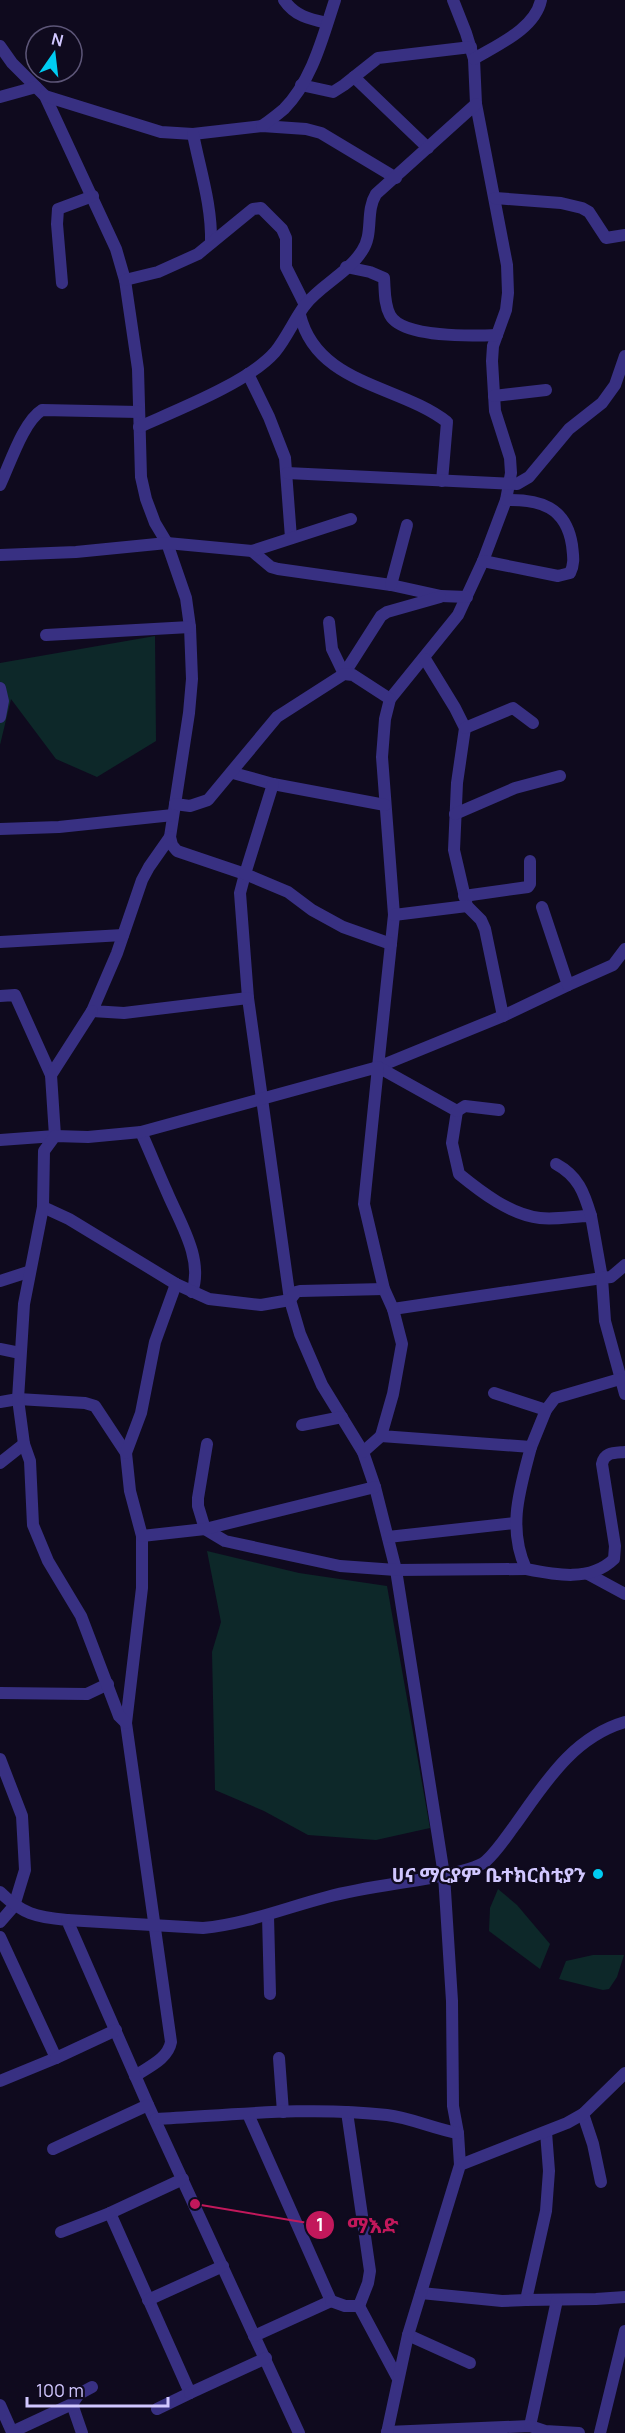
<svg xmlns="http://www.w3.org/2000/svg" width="625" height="2433" font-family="Manrope,'Noto Sans Ethiopic',sans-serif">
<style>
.green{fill:#0d2829}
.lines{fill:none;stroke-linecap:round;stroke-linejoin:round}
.minor{stroke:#383082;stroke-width:12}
.poi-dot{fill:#00ccf2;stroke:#0f0a1e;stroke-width:2}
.labels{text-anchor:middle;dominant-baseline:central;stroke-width:4.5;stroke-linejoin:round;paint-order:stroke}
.poi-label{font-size:20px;font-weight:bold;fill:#d1c7ff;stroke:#0f0a1e;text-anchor:end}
.leader{fill:none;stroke:#c2185b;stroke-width:2}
.callout-dot{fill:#c2185b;stroke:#0f0a1e;stroke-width:2}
.mark-label{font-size:18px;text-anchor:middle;font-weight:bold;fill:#fff}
.callout-label{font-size:21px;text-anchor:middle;font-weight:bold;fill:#c2185b;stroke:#0f0a1e;stroke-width:4.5;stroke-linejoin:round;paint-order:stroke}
</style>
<rect width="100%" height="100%" fill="#0f0a1e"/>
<g class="green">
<path d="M155,636L156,741L97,777L56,759L11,699L0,745V663Z"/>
<path d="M207,1551L299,1573L387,1586L430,1828L376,1840L308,1835L264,1811L215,1790L212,1652L221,1622Z"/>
<path d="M498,1889L517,1905L550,1944L540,1969L489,1931L490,1908Z"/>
<path d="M593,1955H624L617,1977L609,1989L603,1990L559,1979L566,1961Z"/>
</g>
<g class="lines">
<g class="minor">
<path d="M284,0C295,16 309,19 327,23"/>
<path d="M453,0L466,33L474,59L476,104L507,265L508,293L506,310L493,346L492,361L495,411L510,458L511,473L506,500L483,561L458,615L390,699L385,719L382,757L394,915L378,1067L503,1016L568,985"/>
<path d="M0,46L12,63L45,96L116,249L125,280L138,369L141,477L146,499L155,523L167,543L186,598L190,627L192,679L189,713L170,837L172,845L177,851L245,874L240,893L248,998L290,1300L300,1334L322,1385L363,1452L375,1487L396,1570L444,1875L452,2001L453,2106L458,2133L460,2165"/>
<path d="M474,59C497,45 535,29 541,0"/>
<path d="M354,77L428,148"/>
<path d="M301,85L333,92L344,85L378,58L471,47"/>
<path d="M45,96L161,132L193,134L262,126L306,129L321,133L396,178"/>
<path d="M0,97L36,87"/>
<path d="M262,126C269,121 277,115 284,109C312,81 323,36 335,0"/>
<path d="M193,134C200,170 212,205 211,243"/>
<path d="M495,198L561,203L582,208L589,212L606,238L625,235"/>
<path d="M346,267L370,272L384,278C385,290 384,304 390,315C402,338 474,336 497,335"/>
<path d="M125,280L158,272L198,254L253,209L261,208L282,229L286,238V267L305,305"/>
<path d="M62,283L57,224L58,209L93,196"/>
<path d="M300,315C317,385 400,385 447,422L442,481"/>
<path d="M248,374L269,417L285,458L291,538"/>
<path d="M494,396L546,390"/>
<path d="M139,427C177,410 249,382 275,352C287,337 294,320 305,305C321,285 348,273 362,251C374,234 365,212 376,194L476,104"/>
<path d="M287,473L517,484L529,477L569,429L602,403L615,385L625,356"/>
<path d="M0,485C10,464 23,422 42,410L139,412"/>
<path d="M252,551L271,567L278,569L391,585L441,596L467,597"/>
<path d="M0,555L76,552L167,543L252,551L351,519"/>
<path d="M483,561L558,576L570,573C575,563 573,555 572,545C566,507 540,499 506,500"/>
<path d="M391,585L407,525"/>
<path d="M329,622L332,649L344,674L381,616L387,612L440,597"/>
<path d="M46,635L190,627"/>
<path d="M425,659L455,708L465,728L457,783L454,850L467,906L481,920L485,929L503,1016"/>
<path d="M0,688L3,701L0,717"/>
<path d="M465,728L513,708L533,723"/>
<path d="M233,773L273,784L385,805"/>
<path d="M273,784L245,874L288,892L312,910L343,927L391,944"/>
<path d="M175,804L190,806L208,800L277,717L344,674L353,675L390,699"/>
<path d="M455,814L515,788L560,776"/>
<path d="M0,829L59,827L173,815"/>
<path d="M170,837L149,867L142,880L117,953L92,1011L124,1013L248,998"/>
<path d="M464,896L528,887L530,884V861"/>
<path d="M542,907L568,985L613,965L625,949"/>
<path d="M394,915L467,906"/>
<path d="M0,942L123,935"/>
<path d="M0,996L15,995L51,1075"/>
<path d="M378,1067L457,1111L452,1143L459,1174C481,1192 511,1215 540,1218C556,1220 574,1216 591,1216L602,1278L393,1309"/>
<path d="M457,1111L465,1106L499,1110"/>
<path d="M141,1132C150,1152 158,1172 167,1192C179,1221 204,1259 192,1292"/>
<path d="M0,1140L55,1136L51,1075L92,1011"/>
<path d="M556,1164C578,1176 584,1192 591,1216"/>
<path d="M43,1207L69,1219L176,1284L209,1299L261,1305L290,1300L296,1292L300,1291L384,1289"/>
<path d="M625,1265L611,1277L602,1278L605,1321L625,1394"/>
<path d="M0,1281L28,1272"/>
<path d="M0,1349L20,1353"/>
<path d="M494,1393L546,1410"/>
<path d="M0,1402L18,1399L85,1403L95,1406L126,1453L130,1491L142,1536V1588L126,1723L171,2042C168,2059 148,2067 135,2076"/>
<path d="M302,1425L342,1417"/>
<path d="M207,1444L198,1498V1506L205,1529L225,1541L340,1566L396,1570L526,1569"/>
<path d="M531,1447L546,1410L555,1398L620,1379"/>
<path d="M363,1452L381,1436"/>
<path d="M126,1453L141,1413L155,1342L176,1284"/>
<path d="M0,1463L24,1444"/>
<path d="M142,1536L205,1529L375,1487"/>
<path d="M388,1537L515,1523"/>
<path d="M588,1574L625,1594"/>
<path d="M0,1693L87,1694L108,1684"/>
<path d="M126,1723L119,1716L81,1616L48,1561L33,1525L30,1461L24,1444L18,1399L24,1304L43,1207L44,1151L55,1136L88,1137L141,1132L378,1067L364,1204L384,1289L393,1309L402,1344L393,1394L381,1436L531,1447C520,1489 507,1527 526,1569C556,1575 590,1582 614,1559L615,1546L602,1464C604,1452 614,1453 625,1452"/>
<path d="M0,1759L22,1816L25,1870L14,1906L0,1922"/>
<path d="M0,1892C22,1914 36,1917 67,1920L148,2105L299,2433"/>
<path d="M268,1916L270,1994"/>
<path d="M67,1920L203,1928C246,1924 285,1908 327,1897C360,1888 396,1884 430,1878C444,1875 476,1870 486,1861C497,1851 506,1837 515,1825C545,1783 573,1737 625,1722"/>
<path d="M0,1937L56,2058L0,2081"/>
<path d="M56,2058L116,2030"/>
<path d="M279,2058L283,2112"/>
<path d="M347,2112L370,2271L368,2283L359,2306"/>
<path d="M248,2114L331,2301L254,2336"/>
<path d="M583,2114L593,2144L601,2182"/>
<path d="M156,2119C232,2115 310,2106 387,2115C412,2118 434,2129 458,2133"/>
<path d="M53,2149L148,2105"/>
<path d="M110,2213L190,2393L157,2409"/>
<path d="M61,2232L110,2213L183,2179"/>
<path d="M421,2293L502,2301L526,2300L546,2211L549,2171L546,2132"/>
<path d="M148,2300L223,2266"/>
<path d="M526,2300L596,2299L625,2297"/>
<path d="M331,2301L345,2306H359L397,2377"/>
<path d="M408,2335L470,2363"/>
<path d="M190,2393L266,2358"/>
<path d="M72,2404L82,2433"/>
<path d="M0,2405L12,2432L72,2404L79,2394L92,2387"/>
<path d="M530,2426L557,2300"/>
<path d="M387,2432L530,2426L545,2431L579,2433"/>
<path d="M387,2433L408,2335L460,2165L567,2123L583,2114L625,2073"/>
<path d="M600,2433L625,2331"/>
</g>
</g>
<circle class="poi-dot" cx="598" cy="1874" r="6"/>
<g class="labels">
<g class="poi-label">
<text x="586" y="1874">ሀና ማርያም ቤተክርስቲያን</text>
</g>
</g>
<path class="leader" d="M195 2204L320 2225"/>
<g class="callout-dot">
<circle cx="195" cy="2204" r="6"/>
<circle cx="320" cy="2225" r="15"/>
</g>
<g class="mark-label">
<text x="320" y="2231">1</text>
</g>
<g class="callout-label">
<text x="373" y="2233">ማእድ</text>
</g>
<g transform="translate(54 54) rotate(14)"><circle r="28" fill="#0f0a1e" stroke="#5d5678" stroke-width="1.5"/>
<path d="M0-4.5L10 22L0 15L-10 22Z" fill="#00ccf2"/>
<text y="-9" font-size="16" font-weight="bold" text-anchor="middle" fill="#d1c7ff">N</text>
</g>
<path d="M27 2397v9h141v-9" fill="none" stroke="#d1c7ff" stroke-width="3"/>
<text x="36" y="2397" font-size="18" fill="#d1c7ff" stroke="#0f0a1e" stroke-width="4.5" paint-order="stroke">100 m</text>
</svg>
